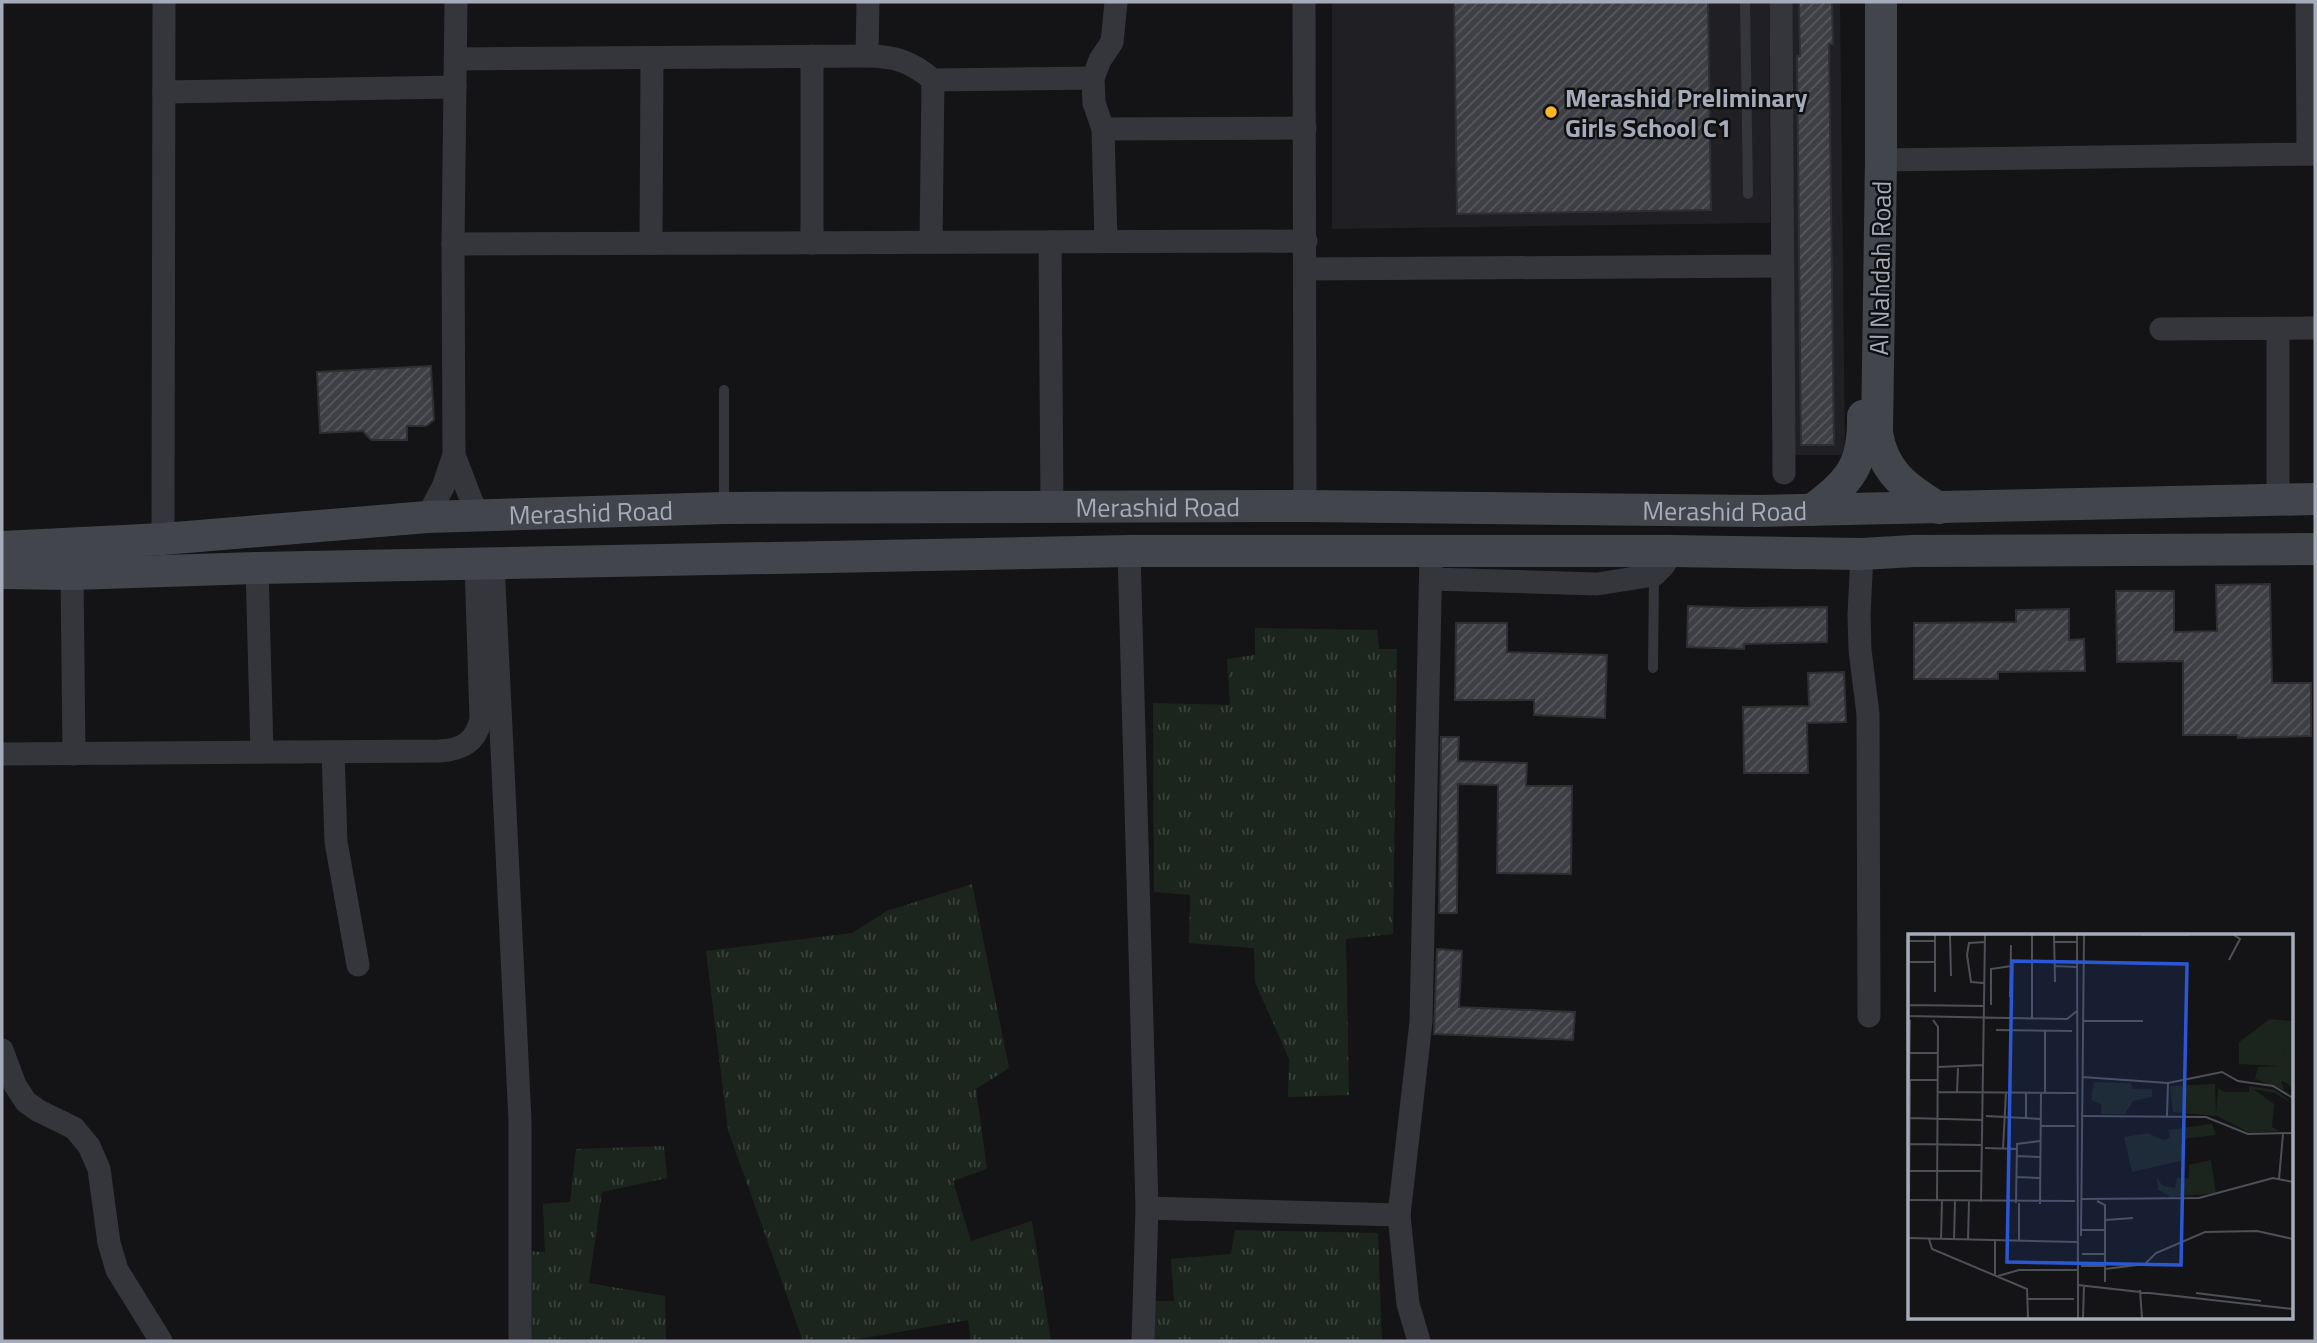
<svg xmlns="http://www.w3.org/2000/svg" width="2317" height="1343" font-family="'Titillium Web',sans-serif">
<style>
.built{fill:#202024}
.grass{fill:url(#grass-tufts)}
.building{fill:url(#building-hatch);stroke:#2e2e33;stroke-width:2}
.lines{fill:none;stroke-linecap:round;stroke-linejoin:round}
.lane{stroke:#35363c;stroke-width:10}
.street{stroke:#35363c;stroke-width:23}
.secondary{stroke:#43454c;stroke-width:32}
.poi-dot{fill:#ffb624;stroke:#0f0f11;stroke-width:2.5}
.labels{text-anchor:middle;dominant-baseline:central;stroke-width:5;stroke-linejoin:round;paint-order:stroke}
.poi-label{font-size:26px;font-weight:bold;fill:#a5abb8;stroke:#0f0f11;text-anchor:start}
.street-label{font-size:26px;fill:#a5abb8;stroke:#0f0f11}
.inset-road{fill:none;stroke:#4e5057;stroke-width:2}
.view{fill:#2b57d5;fill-opacity:0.15;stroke:#2b57d5;stroke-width:3.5}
.inset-edge{fill:none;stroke:#a5abb8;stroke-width:3.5}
</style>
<defs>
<pattern id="grass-tufts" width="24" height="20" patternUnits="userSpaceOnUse" patternTransform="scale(1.75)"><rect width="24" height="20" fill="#1c251d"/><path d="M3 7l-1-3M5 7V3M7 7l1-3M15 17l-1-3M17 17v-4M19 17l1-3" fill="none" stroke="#3a423c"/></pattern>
<pattern id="building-hatch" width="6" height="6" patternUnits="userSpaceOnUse" patternTransform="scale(1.75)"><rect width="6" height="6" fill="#3e3f44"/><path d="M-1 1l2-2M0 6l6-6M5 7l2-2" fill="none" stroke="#57585d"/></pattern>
</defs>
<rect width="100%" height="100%" fill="#141416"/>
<g class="built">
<path d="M1332,2H1769L1770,223L1332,229Z"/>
<path d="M1792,2H1840L1845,455H1793Z"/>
</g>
<g class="grass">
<path d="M1255,628L1377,630L1379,649H1397L1393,934L1346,939L1349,1095L1288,1097L1289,1059L1255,982L1254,948L1189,943L1190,895L1154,892L1153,703L1230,705L1227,659L1255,655Z"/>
<path d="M972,884L1009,1068L976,1089L987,1169L953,1181L971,1241L1032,1221L1051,1341H971L968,1320L847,1341H803L728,1130L706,951L852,933L887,911Z"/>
<path d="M664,1146L667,1178L602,1192L589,1283L665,1296L666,1341H526L523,1251L545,1252L543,1204L570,1202L576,1149Z"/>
<path d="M1235,1230L1378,1233L1382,1341H1150V1301H1174L1171,1259L1231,1254Z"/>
</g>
<g class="building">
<path d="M1454,2H1708L1711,210L1457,214Z"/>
<path d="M1799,2H1832L1833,44H1829L1834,445H1801L1797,56H1800Z"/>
<path d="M431,366L434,420L426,426H407V440H371L363,431L320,433L317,372Z"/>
<path d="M2270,584L2272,683H2311V736L2238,738L2237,735H2183V661L2117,662L2116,591H2174V632L2217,631L2216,585Z"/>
<path d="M1688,606L1745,608L1827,607V642L1744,644V649L1687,647Z"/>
<path d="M2069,609V640L2084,639L2085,671L1998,672V679H1914V623L2016,622V610Z"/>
<path d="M1456,623H1507V652L1607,655L1605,718L1534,715V700H1455Z"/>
<path d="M1844,672L1846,722L1807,723L1808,773H1744L1743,707L1809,706L1808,673Z"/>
<path d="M1441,737H1459L1458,761L1527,763L1526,786H1572L1571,874L1497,873L1498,785L1458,784L1457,913H1439Z"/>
<path d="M1437,949L1462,951L1459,1007L1575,1012L1573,1040L1434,1034Z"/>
</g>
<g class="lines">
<g class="lane">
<path d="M1745,2L1748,194"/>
<path d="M724,390V505"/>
<path d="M1653,668L1654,575"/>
</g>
<g class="street">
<path d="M1304,2L1305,506"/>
<path d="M1781,2L1784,473"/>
<path d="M2307,2L2308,154"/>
<path d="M812,56V243"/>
<path d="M867,56L868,2"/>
<path d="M456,59L867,56C895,56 912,62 933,80L931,242"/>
<path d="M933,80L1093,78"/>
<path d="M164,92L455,87"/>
<path d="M1103,129L1305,128"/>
<path d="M1881,160L2315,154"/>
<path d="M1106,241L1103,129L1094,103L1093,78L1100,60L1112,42L1116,2"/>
<path d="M1050,242L1052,507"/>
<path d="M651,243L652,58"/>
<path d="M453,244L1306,241"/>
<path d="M1306,269L1782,266"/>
<path d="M2161,329L2315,328"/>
<path d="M2278,329V500"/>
<path d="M454,455L477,515"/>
<path d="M427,517L443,487L454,455L453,244L456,2"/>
<path d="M163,539L164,2"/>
<path d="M1129,551L1147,1208L1143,1341"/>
<path d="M1862,554L1859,615L1860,650L1868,714L1869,1016"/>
<path d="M493,563L520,1121V1341"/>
<path d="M257,568L262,752"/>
<path d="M72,574L74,754"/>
<path d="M1431,579L1597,584L1654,575L1664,565L1671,551"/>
<path d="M333,752L336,842L358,965"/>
<path d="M2,754L439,751C462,750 476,742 481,719L476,564"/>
<path d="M2,1050L15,1085L26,1102L39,1111L74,1128L89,1146L99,1169L109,1243L117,1270L161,1341"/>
<path d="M1147,1208L1399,1215"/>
<path d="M1419,1341L1408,1304L1399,1215L1421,1022L1431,552"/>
</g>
<g class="secondary">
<path d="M1881,2V160L1877,433C1883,472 1907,489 1939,508"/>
<path d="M1812,510C1850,481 1864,466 1863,416"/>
<path id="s1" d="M2,547L163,539L427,517L724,508L1305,506L1757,511L2315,499"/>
<path d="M2,573L72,574L257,568L1129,551H1671L1862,554L1913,551L2315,549"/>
</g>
</g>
<circle class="poi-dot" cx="1551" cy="112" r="7"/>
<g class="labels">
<g class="poi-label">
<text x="1565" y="97">Merashid Preliminary<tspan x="1565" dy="30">Girls School C1</tspan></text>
</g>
<g class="street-label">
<text transform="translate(1880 268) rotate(-89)">Al Nahdah Road</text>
<text stroke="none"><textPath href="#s1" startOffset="1157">Merashid Road</textPath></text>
<text stroke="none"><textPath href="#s1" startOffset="1724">Merashid Road</textPath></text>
<text stroke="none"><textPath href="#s1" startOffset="590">Merashid Road</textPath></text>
</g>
</g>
<g transform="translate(1908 934)">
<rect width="385" height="385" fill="#141416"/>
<path d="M385,101V156L379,149L373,147L376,156L347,145L350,133L373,132L378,107ZM186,148L223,149L224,155H244V163L225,167L217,180H193V170L183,166ZM307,150L308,181L310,154L316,158H341V152L367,156L385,170L367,159L345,155L366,170L364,193L371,197L342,199L309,182L265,178L262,152ZM304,190L308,201L273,205L276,226L224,238L216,203L240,199L255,206L262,204L260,196ZM303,226L308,259L263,263L250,256L249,244L255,252L267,254L269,244H281V231Z" fill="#1c251d"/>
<path d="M362,85L384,87L385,102L378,107L373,132L331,130V108Z" fill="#1c251d"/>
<path class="inset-road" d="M27,1V58M42,1L43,42M124,1V84M146,1L147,48M169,1L170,351L385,375M234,1H281M1,7H27M147,8H169M321,26L332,5L326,1M1,28H27M103,28H124M147,32L169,33M76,49L63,48L59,21L61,9L77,8M102,63L103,11M0,71L76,72M83,71V35L103,32M0,82L159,85L169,77M0,82L1,1M25,86L30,93L29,267M175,87H235M88,96L164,97M0,119H30M30,133L75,131M174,143L260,149L314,138L330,147L365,152L385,164M0,146H30M1,146L2,86M30,158L168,159M49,158L50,134M137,159V97M78,182L133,185M173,182L298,183L340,200L385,199M259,182L260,149M2,184L74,186M118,185V158M133,192H167M1,210L74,211M77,214L108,215M95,215L98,158M108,222L132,223M1,237H74M108,243L132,244M371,245L375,200M173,265L291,264L365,244L385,248M0,266L167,267M1,266L2,146M189,267L197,271V348M73,268L77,1M108,269L109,210L132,207M111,269V307M132,270L133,159M197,286L225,284M173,296H197M173,302L176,1M0,304L169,308M21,305L24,315L119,355L120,384M33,306L34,267M46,306L47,267M60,306L61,267M174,320H197M173,332H197M197,335L237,330L248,319L297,298L349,297L385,305M87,342V306M90,342L111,336H170M232,356L234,384M288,359L353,367M119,365H166M170,384V351M175,384L176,351"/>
<path class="view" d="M104,27L279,30L273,331L99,328Z"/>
<rect width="385" height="385" class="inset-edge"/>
</g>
<rect width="2317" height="1343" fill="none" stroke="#a5abb8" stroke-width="7"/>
</svg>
